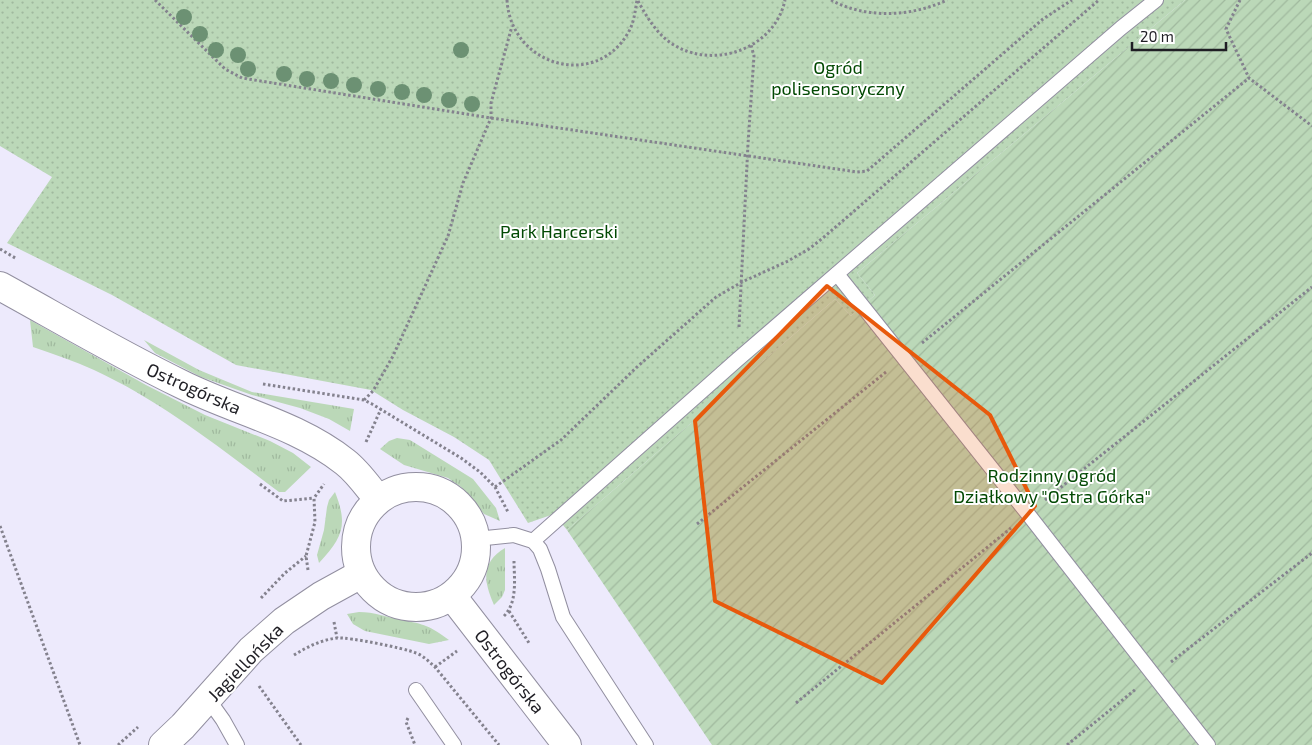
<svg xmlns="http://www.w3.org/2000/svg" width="1312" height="745" font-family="'Exo 2',sans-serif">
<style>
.grass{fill:url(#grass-tufts)}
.park{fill:url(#park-dots)}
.garden{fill:url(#garden-furrows)}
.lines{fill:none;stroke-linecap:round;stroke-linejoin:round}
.lane-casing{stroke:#928fa0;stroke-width:16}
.secondary-casing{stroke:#928fa0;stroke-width:30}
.path{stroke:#84828e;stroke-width:3;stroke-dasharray:2.5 2.5;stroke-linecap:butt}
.lane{stroke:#fff;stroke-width:14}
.secondary{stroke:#fff;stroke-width:28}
.tree{fill:#6c9173}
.marked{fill:#e8590c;fill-opacity:0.2;stroke:#e8590c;stroke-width:4;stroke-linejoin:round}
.labels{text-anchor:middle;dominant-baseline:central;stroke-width:4;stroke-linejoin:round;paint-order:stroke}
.park-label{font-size:18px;fill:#024903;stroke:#fff}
.street-label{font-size:18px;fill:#1f1e24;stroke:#fff}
</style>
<defs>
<pattern id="grass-tufts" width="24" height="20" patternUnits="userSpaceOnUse" patternTransform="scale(1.25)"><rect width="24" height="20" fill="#bbd8b8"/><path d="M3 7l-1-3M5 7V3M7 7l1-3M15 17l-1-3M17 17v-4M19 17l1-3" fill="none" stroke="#a0b99e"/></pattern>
<pattern id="park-dots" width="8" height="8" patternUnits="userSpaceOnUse" patternTransform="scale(1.25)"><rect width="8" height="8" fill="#bbd8b8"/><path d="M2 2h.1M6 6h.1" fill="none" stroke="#a0b99e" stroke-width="1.8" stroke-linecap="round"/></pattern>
<pattern id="garden-furrows" width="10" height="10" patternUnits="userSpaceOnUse" patternTransform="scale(1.25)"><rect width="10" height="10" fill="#bbd8b8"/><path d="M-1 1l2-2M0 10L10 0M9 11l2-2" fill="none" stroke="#a0b99e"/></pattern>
</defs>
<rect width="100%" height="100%" fill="#edeafc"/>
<g class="grass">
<path d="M30,320L146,385L205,415L270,441L293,453L311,467L285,492H279C220,448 161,401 94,370C74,361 53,354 33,347Z"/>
<path d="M144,340L199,370L252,392L354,409L350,431L329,419L300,408L252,395L201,377L155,353Z"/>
<path d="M397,438L410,440L473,479L496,508L500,521L484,514L461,487L448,478L404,465L380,449L389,441Z"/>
<path d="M335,492C348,525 343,537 319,563L317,555L324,530L327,507L329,500Z"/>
<path d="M505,548V590L502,597L494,605C484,582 480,563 505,548Z"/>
<path d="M359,612C374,612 387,617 402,620C424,624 430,626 449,640L429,644L365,631L353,624L347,614Z"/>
</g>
<path class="park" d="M0,0H1185L857,273L875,295L851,316L835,299L567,530L554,514L528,523L489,460L454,437L403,410L371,390L236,365L112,295L7,243L52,177L0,146Z"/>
<path class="garden" d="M1185,0H1312V745H712L567,530L835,299L851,316L875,295L857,273Z"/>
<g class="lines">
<defs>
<g id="lane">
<path d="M837,274L1028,514L1208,745"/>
<path d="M476,539L514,535L533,541L540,549L548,569L563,617L646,745"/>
<path d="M533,541L737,360L1121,28L1156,0"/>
<path d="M416,690L454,745"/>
<path d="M208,699L223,720L237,745"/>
</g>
<g id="secondary">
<path d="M0,286C60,319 119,354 181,384C235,411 297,424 345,462C358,472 368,487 378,499"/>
<circle cx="416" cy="547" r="60"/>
<path d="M452,596L567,745"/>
<path d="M163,745L183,726L251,650L284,621L321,596L361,574"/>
</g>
</defs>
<use href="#lane" class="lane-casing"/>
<use href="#secondary" class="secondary-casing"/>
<g class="path">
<path d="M155,0L225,69L242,78L491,118L857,172L867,171L1043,19L1072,0"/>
<path d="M507,0C511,66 595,90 628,33C634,23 635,12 637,0"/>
<path d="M831,0C866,19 911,17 947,0"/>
<path d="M1240,0L1226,29L1249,78L1312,126"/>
<path d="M638,1C647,17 657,35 674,45C715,70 775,48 785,0"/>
<path d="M0,249L17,259"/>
<path d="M739,327L748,144L754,56L751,45"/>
<path d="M922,343L1249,78"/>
<path d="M263,384L364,400L372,404L461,458L480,472L495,487L508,512"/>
<path d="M364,400L373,391L393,356L448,236L463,183L491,118V103L512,26"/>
<path d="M366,442L381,409"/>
<path d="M260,484L283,501L314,498"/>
<path d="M495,487L561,440L637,367L716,297L742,282L788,261L809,249L824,237L1099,0"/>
<path d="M1045,500L1312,287"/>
<path d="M697,524L886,372"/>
<path d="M0,526L80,745"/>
<path d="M308,570L306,556L315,522L314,498L324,484"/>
<path d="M261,598L285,573L306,556"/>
<path d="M509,611L529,643"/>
<path d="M504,616C518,602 514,578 514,560"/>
<path d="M334,622L337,638"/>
<path d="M294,655C307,647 321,640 337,638C349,637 404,648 416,653C424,656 429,662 435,667L499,745"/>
<path d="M1171,662L1312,553"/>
<path d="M435,667L457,651"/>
<path d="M259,686L301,745"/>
<path d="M796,703L1011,528"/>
<path d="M408,718L406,722L415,745"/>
<path d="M118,745L138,727"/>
<path d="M1067,745L1136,689"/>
</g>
<use href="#lane" class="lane"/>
<use href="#secondary" class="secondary"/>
</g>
<g class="tree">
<circle cx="184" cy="17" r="8"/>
<circle cx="200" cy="34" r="8"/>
<circle cx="216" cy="50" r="8"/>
<circle cx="461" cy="50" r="8"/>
<circle cx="238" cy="55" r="8"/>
<circle cx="248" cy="69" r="8"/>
<circle cx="284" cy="74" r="8"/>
<circle cx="307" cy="79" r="8"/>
<circle cx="331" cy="81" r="8"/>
<circle cx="354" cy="85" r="8"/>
<circle cx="378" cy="89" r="8"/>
<circle cx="402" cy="92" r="8"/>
<circle cx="424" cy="95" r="8"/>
<circle cx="449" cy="100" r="8"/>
<circle cx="472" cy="104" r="8"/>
</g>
<path class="marked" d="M827,286L990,415L1035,506L882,683L715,601L695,421Z"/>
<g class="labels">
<g class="park-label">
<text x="838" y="67">Ogród<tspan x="838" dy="21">polisensoryczny</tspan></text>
<text x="559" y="231">Park Harcerski</text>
<text x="1052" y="475">Rodzinny Ogród<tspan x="1052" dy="21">Działkowy "Ostra Górka"</tspan></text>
</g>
<g class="street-label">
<text transform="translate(194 388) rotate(24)">Ostrogórska</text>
<text transform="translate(245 662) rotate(-46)">Jagiellońska</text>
<text transform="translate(510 671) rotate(52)">Ostrogórska</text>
</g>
</g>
<path d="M1132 42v8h94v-8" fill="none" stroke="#1f1e24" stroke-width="2.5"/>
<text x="1140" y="42" font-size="15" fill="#1f1e24" stroke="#ffffff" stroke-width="4" paint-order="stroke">20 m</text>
</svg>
